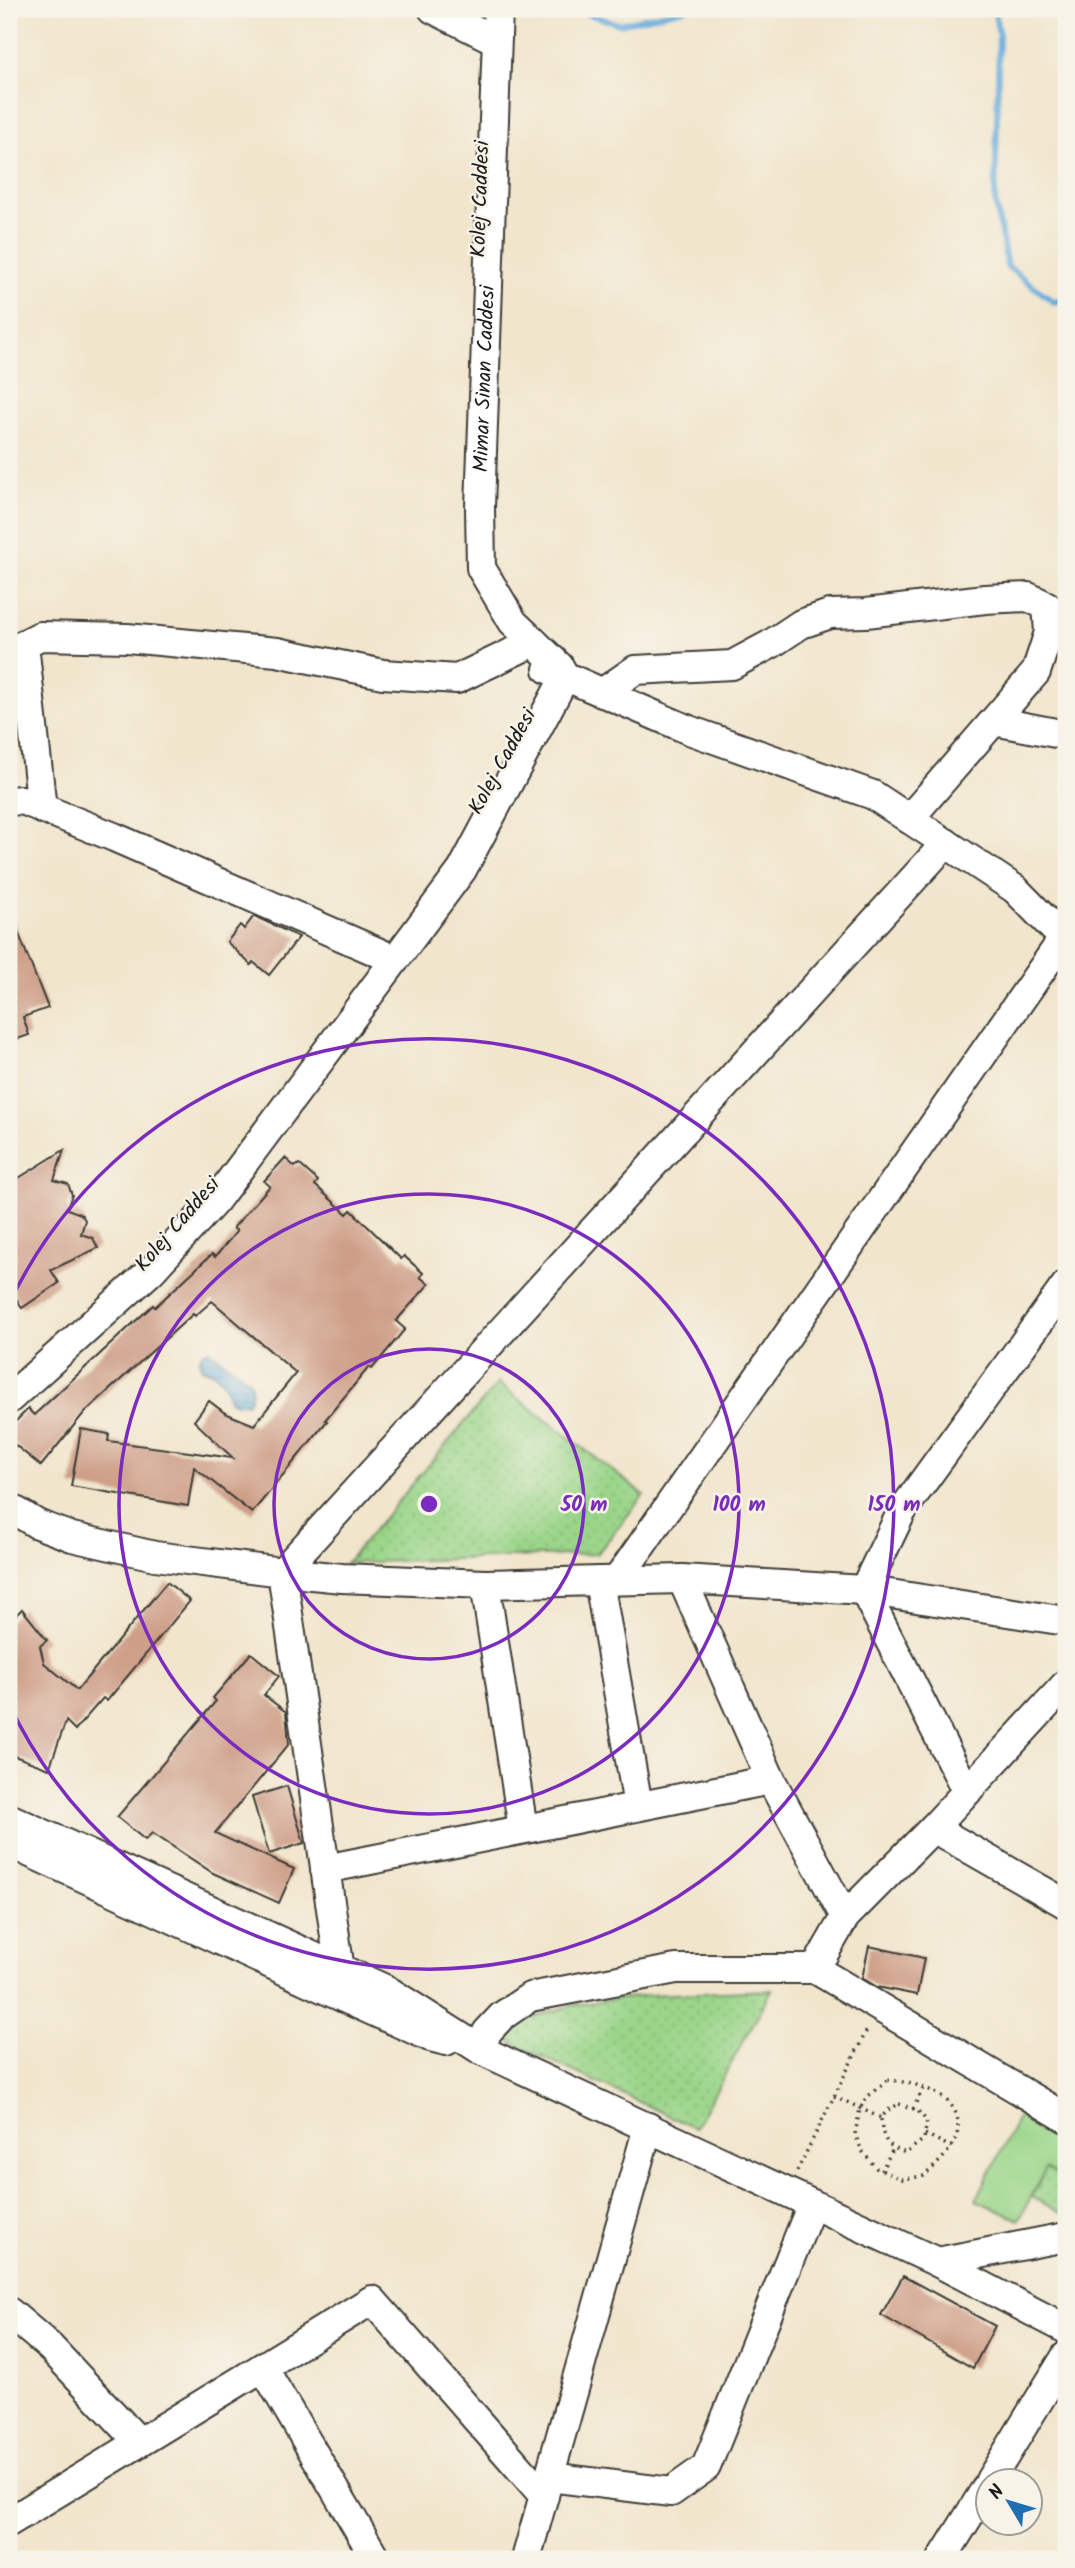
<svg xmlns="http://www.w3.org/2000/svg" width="1075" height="2568" font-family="Kalam,sans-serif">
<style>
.grass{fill:url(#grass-dots);stroke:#5b7852;stroke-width:2}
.garden{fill:#9ad589;stroke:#5b7852;stroke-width:2}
.water{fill:url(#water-rules);stroke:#40637b;stroke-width:2}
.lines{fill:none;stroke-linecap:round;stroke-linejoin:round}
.stream{stroke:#64aada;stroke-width:6}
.building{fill:#ce9f88}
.minor-casing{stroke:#3c3a36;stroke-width:32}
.path{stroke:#3c3a36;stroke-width:3.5;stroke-dasharray:2 5;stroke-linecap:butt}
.minor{stroke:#fff;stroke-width:28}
.ring{fill:none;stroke:#7b2cbf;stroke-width:3.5}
.labels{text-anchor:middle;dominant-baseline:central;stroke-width:5;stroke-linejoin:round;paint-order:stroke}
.street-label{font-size:21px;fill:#1c1c1c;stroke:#f7f3e8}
.centre{fill:#7b2cbf;stroke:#f7f3e8;stroke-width:3.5}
.ring-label{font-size:21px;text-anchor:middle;font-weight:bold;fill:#7b2cbf;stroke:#f7f3e8;stroke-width:5;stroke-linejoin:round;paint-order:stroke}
</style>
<defs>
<pattern id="grass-dots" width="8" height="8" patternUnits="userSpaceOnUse" patternTransform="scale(1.75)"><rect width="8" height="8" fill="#9ad589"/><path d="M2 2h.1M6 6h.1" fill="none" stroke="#84b676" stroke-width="1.8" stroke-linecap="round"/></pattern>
<pattern id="water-rules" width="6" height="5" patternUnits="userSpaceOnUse" patternTransform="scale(1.75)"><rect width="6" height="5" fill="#64aada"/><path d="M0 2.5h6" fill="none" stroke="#528ab0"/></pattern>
</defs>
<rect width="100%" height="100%" fill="#f7f3e8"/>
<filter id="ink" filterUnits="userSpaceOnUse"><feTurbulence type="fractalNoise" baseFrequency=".0143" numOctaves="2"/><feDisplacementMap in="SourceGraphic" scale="14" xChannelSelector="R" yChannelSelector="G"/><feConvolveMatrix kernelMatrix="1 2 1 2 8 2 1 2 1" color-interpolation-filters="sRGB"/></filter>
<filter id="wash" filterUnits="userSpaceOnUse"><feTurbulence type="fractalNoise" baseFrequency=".00686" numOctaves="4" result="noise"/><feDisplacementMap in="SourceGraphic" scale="28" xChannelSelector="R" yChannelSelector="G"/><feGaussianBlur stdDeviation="1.57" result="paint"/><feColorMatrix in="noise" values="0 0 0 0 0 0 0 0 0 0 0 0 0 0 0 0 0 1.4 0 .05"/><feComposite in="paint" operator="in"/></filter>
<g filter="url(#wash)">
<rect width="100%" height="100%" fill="#f1e5cc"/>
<g class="grass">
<path d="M498,1383L644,1495L597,1554L346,1563Z"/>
<path d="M772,1990L695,2128L512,2043L503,2026L573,2005L649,1995Z"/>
<path d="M1046,2167L1066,2179V2205L1061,2213L1032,2197Z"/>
</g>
<path class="garden" d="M1022,2110L1066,2133V2179L1046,2168L1019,2220L976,2200Z"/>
<path class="water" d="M209,1350L249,1380C253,1389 253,1395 247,1403C223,1406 231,1391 221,1379C216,1373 209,1371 202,1368L199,1361L202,1353Z"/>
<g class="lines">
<g class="stream">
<path d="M572,9L619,24L684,9"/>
<path d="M994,9L999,35L995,201L1007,266L1054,302L1066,299"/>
</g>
</g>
<g id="blocks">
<g class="building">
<path d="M9,909L48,1008L23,1017L29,1035L9,1042Z"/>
<path d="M254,916L299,937L269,975L253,962L251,965L227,942L240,925L244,929Z"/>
<path d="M64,1150L54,1180L68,1184L72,1195L67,1209L81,1214L85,1220L81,1234L93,1238L98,1248L51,1270L59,1283L22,1308L9,1287V1184Z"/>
<path d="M285,1158L295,1167L299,1164L318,1181L315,1185L347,1214L351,1210L401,1259L404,1256L423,1273L420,1277L429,1284L396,1321L405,1329L372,1369L369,1367L325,1420L327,1421L252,1513L194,1467L188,1506L71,1486L81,1429L109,1434L108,1441L233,1458L194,1421L209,1401L225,1413L254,1425L296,1373L212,1301L195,1316L193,1314L84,1413L41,1466L9,1440V1428L28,1409L34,1415L153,1305L155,1307L212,1254L215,1257L237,1231L233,1228L270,1186L264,1181Z"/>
<path d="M167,1582L190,1601L107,1701L103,1698L75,1730L66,1721L49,1769L9,1754V1622L22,1609L47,1640L40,1646L44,1663L77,1690Z"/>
<path d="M251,1653L279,1676L264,1695L286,1712L289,1744L215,1833L294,1869L279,1903L213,1873L152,1833L145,1840L117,1817L216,1701L213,1698Z"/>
<path d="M287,1786L304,1843L269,1854L252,1797Z"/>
<path d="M869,1946L924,1958L917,1995L877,1987L862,1978Z"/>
<path d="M903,2276L995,2326L973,2368L881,2315Z"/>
</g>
</g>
</g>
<g filter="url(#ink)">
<use href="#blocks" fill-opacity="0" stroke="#3c3a36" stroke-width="2"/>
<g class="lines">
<defs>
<g id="minor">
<path d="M433,9L487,36L497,37"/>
<path d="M548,669L689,730L873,795L1015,889L1066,941"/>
<path d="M602,693L635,670L732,665L771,644L801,624L830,614L866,613L985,599L1028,597L1047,606L1049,632L1036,672L909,819"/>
<path d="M994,721L1066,735"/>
<path d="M9,801L22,800L114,837L382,954"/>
<path d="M42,809L24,644L40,636L127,638L277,652L383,674L457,679L534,642"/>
<path id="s1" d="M9,1399L152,1270L216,1200L462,870L565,677L559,666L513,622L481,568L480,507L498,9"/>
<path d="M9,1507L37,1524L72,1537L155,1556L282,1572L342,1578L485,1584L682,1579L864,1590L1066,1621"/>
<path d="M618,1579L1063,939"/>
<path d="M682,1579L771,1780L845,1917"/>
<path d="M599,1581L638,1806"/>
<path d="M485,1584L523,1829"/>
<path d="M967,1792L864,1590L902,1511L1066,1285"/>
<path d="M9,1818L387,1990L481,2050L937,2262L1066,2329"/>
<path d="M933,1828L1066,1904"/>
<path d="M9,1843L344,1998L430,2037L446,2041"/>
<path d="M325,1869L771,1780"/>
<path d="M815,1969L845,1917L933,1828L1066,1684"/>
<path d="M344,1998L282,1572L946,843"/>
<path d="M481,2050L487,2032L502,2016L530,1997L676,1969H815L1066,2118"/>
<path d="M937,2262L1066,2237"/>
<path d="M9,2312L50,2347L139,2442"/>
<path d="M263,2367L372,2300L544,2496"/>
<path d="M549,2477L671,2492L706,2467L812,2204"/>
<path d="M990,2480L1066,2356"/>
<path d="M9,2522L263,2367L376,2559"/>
<path d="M526,2559L648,2127"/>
<path d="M942,2559L988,2485"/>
</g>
</defs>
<use href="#minor" class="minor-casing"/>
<g class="path">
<path d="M888,2080C913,2082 960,2093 958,2127C958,2146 937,2164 924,2176L902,2179L876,2168L862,2151L855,2134L860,2109L866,2098Z"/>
<path d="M834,2096L881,2118"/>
<path d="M899,2104L917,2110L927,2121L924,2139L906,2153C886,2146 882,2139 881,2118L888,2110Z"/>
<path d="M913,2109L924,2087"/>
<path d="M925,2134L951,2147"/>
<path d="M797,2171L868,2028"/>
<path d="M881,2171L893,2149"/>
</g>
<use href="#minor" class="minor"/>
</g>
</g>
<g class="ring">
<circle cx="429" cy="1504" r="155"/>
<circle cx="429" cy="1504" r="310"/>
<path d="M9 1304A465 465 0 1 1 9 1704"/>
</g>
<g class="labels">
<g class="street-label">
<text transform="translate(481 199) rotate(-88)">Kolej Caddesi</text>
<text stroke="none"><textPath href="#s1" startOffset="1246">Mimar Sinan Caddesi</textPath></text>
<text transform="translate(503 762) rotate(-61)">Kolej Caddesi</text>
<text transform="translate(178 1225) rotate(-49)">Kolej Caddesi</text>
</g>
</g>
<circle cx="429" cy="1504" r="10" class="centre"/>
<g class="ring-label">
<text x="584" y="1511">50 m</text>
<text x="739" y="1511">100 m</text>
<text x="894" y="1511">150 m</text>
</g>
<rect width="1075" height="2568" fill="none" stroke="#f7f3e8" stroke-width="35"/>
<g transform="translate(1009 2502) rotate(308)"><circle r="33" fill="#f7f3e8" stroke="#9f9d96" stroke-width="2"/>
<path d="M0-5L12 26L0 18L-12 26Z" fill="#1f6fb2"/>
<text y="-10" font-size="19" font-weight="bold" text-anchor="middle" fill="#1c1c1c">N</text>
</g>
</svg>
